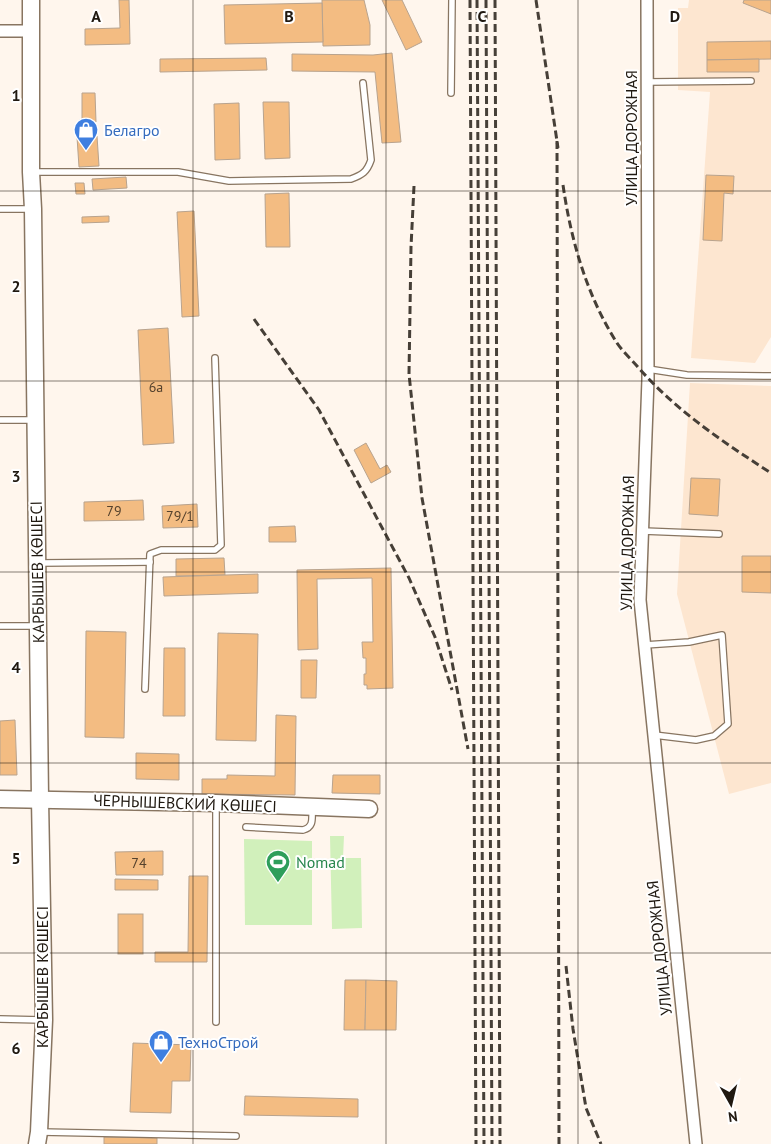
<svg xmlns="http://www.w3.org/2000/svg" width="771" height="1144" font-family="'PT Sans',sans-serif">
<style>
.built{fill:#fde6d0}
.green{fill:#d1f0bb}
.building{fill:#f3bc82;stroke:#b8a38e}
.lines{fill:none;stroke-linecap:round;stroke-linejoin:round}
.lane-casing{stroke:#887561;stroke-width:8}
.street-casing{stroke:#887561;stroke-width:14}
.secondary-casing{stroke:#887561;stroke-width:19}
.lane{stroke:#fff;stroke-width:5.5}
.street{stroke:#fff;stroke-width:11}
.secondary{stroke:#fff;stroke-width:16}
.rail{stroke:#463f37;stroke-width:3;stroke-dasharray:8 4;stroke-linecap:butt}
.grid{fill:none;stroke:#201911;stroke-width:1;stroke-opacity:0.55}
.labels{text-anchor:middle;dominant-baseline:central;stroke-width:4;stroke-linejoin:round;paint-order:stroke}
.number-label{font-size:14px;fill:#55422d}
.shop-label{font-size:16px;fill:#366cbe;stroke:#fff;text-anchor:start}
.street-label{font-size:16px;fill:#201911;stroke:#fff}
.leisure-label{font-size:16px;fill:#27864d;stroke:#fff;text-anchor:start}
.grid-label{font-size:16px;text-anchor:middle;font-weight:bold;fill:#201911;stroke:#fff;stroke-width:4;stroke-linejoin:round;paint-order:stroke}
</style>
<rect width="100%" height="100%" fill="#fff6ed"/>
<g class="built">
<path d="M689,0H771V337L755,363L691,358L710,92L678,90V8H688Z"/>
<path d="M690,383L771,386V783L729,794L677,594Z"/>
</g>
<g class="green">
<path d="M330,836H344L343,858H361L362,928L332,929Z"/>
<path d="M244,839L312,841V925H245Z"/>
</g>
<g class="building">
<path d="M119,0H129L130,44L85,45V29L120,28Z"/>
<path d="M322,0H364L370,25V45L323,46Z"/>
<path d="M382,0H402L422,42L406,50Z"/>
<path d="M744,0H771V14L743,3Z"/>
<path d="M322,3L323,42L225,44L224,5Z"/>
<path d="M771,41V59L707,60V42Z"/>
<path d="M392,53L401,142L382,143L375,72L292,71V54L373,55Z"/>
<path d="M266,58L267,70L160,72V59Z"/>
<path d="M759,59V72H707V60Z"/>
<path d="M82,93H95L96,122H82Z"/>
<path d="M263,102H289L290,158L265,159Z"/>
<path d="M239,103L240,159L215,160L214,104Z"/>
<path d="M97,136L99,166L79,167L77,137Z"/>
<path d="M706,175L734,176L733,194L724,193L722,241L703,240Z"/>
<path d="M126,177L127,188L93,190L92,179Z"/>
<path d="M75,183H84L85,194H76Z"/>
<path d="M289,193L290,247H266L265,194Z"/>
<path d="M194,211L199,316L182,317L177,212Z"/>
<path d="M109,216V222L82,223V217Z"/>
<path d="M168,328L174,443L143,445L138,330Z"/>
<path d="M366,443L380,469L387,465L391,472L371,483L354,450Z"/>
<path d="M691,478L720,479L718,516L689,514Z"/>
<path d="M143,500L144,520L84,521V502Z"/>
<path d="M197,504L198,527L163,528L162,506Z"/>
<path d="M295,526L296,542H269V527Z"/>
<path d="M742,556H771V593L742,592Z"/>
<path d="M224,558L225,575L176,576V559Z"/>
<path d="M391,568L393,688L367,689V685H364V674H366V658H363L362,642H373L372,578L317,579L318,649L298,650L297,570Z"/>
<path d="M258,574V593L164,596L163,577Z"/>
<path d="M86,631L126,632L124,738L85,737Z"/>
<path d="M218,633L258,634L256,741L216,740Z"/>
<path d="M164,648H185V716H163Z"/>
<path d="M301,660H317L316,698H301Z"/>
<path d="M276,715L296,716L295,795L202,794V779H227V775L275,776Z"/>
<path d="M15,720L17,775H0V721Z"/>
<path d="M136,753L179,754V780L136,779Z"/>
<path d="M333,775H380V794L332,793Z"/>
<path d="M163,851V875H116L115,852Z"/>
<path d="M189,876H208L207,962H155V952H188Z"/>
<path d="M115,879L158,880V890H115Z"/>
<rect x="118" y="914" width="25" height="40"/>
<path d="M345,980H366L365,1030H344Z"/>
<path d="M366,980L397,981L396,1030H365Z"/>
<path d="M133,1043L191,1045L190,1081H172L171,1113L130,1112Z"/>
<path d="M245,1096L358,1099V1117L244,1115Z"/>
<path d="M104,1137L157,1138V1144H104Z"/>
</g>
<g class="lines">
<defs>
<g id="lane">
<path d="M647,82L751,81"/>
<path d="M451,93L452,0"/>
<path d="M33,172H178L229,181L351,179C362,175 367,172 371,160L363,83"/>
<path d="M0,209H31"/>
<path d="M648,369L687,375L771,376"/>
<path d="M0,420H33"/>
<path d="M643,531L719,534"/>
<path d="M40,563L150,562"/>
<path d="M0,626H36"/>
<path d="M645,645L689,642L722,635L728,724L714,736L696,740L654,735"/>
<path d="M145,689L150,554L161,550H215L221,545L215,358"/>
<path d="M246,827L303,830C314,827 312,819 312,809"/>
<path d="M0,1019L42,1020"/>
<path d="M216,1022V805"/>
<path d="M41,1132L236,1136"/>
</g>
<g id="street">
<path d="M647,0L648,379L640,600L696,1144"/>
<path d="M0,31H31"/>
</g>
<g id="secondary">
<path d="M31,0V172L33,209L40,799L44,1020L39,1132L37,1144"/>
<path d="M0,799L216,803L369,809"/>
</g>
</defs>
<use href="#lane" class="lane-casing"/>
<use href="#street" class="street-casing"/>
<use href="#secondary" class="secondary-casing"/>
<use href="#lane" class="lane"/>
<use href="#street" class="street"/>
<use href="#secondary" class="secondary"/>
<g class="rail">
<path d="M470,0L476,1144"/>
<path d="M477,0L484,1144"/>
<path d="M486,0L492,1144"/>
<path d="M495,0L500,1144"/>
<path d="M536,0L558,148"/>
<path d="M557,141L559,1144"/>
<path d="M563,185C571,241 587,296 617,343C623,352 631,359 637,366C675,410 723,442 771,473"/>
<path d="M414,186L411,247L409,374L422,498L468,749"/>
<path d="M254,319L319,410L409,578L435,637L452,690"/>
<path d="M566,966L573,1029L586,1108L601,1144"/>
</g>
</g>
<path class="grid" d="M193,0V1144M386,0V1144M578,0V1144M0,191H771M0,381H771M0,572H771M0,763H771M0,953H771"/>
<defs>
<symbol id="shop-pin" viewBox="-11 -11 22 30"><path d="M0 17L-7.5 6A9.5 9.5 0 1 1 7.5 6Z" fill="#3f7fe0" stroke="#fff"/><path d="M-5-2.5h2.3a2.7 3.5 0 0 1 5.4 0H5L5.5 6h-11ZM-1.5-2.5h3a1.5 2.3 0 0 0-3 0Z" fill="#fff"/></symbol>
<symbol id="stadium-pin" viewBox="-11 -11 22 30"><path d="M0 17L-7.5 6A9.5 9.5 0 1 1 7.5 6Z" fill="#2e9e5b" stroke="#fff"/><path d="M0-5a6.5 5 0 1 0 0 10a6.5 5 0 1 0 0-10ZM-3.5-1.8h7v3.6h-7Z" fill="#fff"/></symbol>
</defs>
<g fill-rule="evenodd">
<use href="#shop-pin" x="72" y="116" width="28" height="38"/>
<use href="#stadium-pin" x="264" y="848" width="28" height="38"/>
<use href="#shop-pin" x="147" y="1028" width="28" height="38"/>
</g>
<g class="labels">
<g class="number-label">
<text x="156" y="387">6а</text>
<text x="114" y="511">79</text>
<text x="180" y="516">79/1</text>
<text x="139" y="863">74</text>
</g>
<g class="shop-label">
<text x="104" y="130">Белагро</text>
<text x="178" y="1042">ТехноСтрой</text>
</g>
<g class="street-label">
<text transform="translate(631 138) rotate(-90)">УЛИЦА ДОРОЖНАЯ</text>
<text transform="translate(627 543) rotate(-89)">УЛИЦА ДОРОЖНАЯ</text>
<text transform="translate(37 572) rotate(-91)">КАРБЫШЕВ КӨШЕСІ</text>
<text transform="translate(185 803) rotate(2)">ЧЕРНЫШЕВСКИЙ КӨШЕСІ</text>
<text transform="translate(659 948) rotate(-96)">УЛИЦА ДОРОЖНАЯ</text>
<text transform="translate(42 977) rotate(-90)">КАРБЫШЕВ КӨШЕСІ</text>
</g>
<g class="leisure-label">
<text x="296" y="862">Nomad</text>
</g>
</g>
<g class="grid-label">
<text x="96" y="22">A</text>
<text x="289" y="22">B</text>
<text x="482" y="22">C</text>
<text x="675" y="22">D</text>
<text x="16" y="101">1</text>
<text x="16" y="292">2</text>
<text x="16" y="482">3</text>
<text x="16" y="673">4</text>
<text x="16" y="864">5</text>
<text x="16" y="1054">6</text>
</g>
<g transform="translate(731 1104) rotate(172)" stroke="#ffffff" stroke-width="4" paint-order="stroke">
<path d="M0-4L9 19L0 12L-9 19Z" fill="#201911"/>
<text y="-8" font-size="14" font-weight="bold" text-anchor="middle" fill="#201911">N</text>
</g>
</svg>
